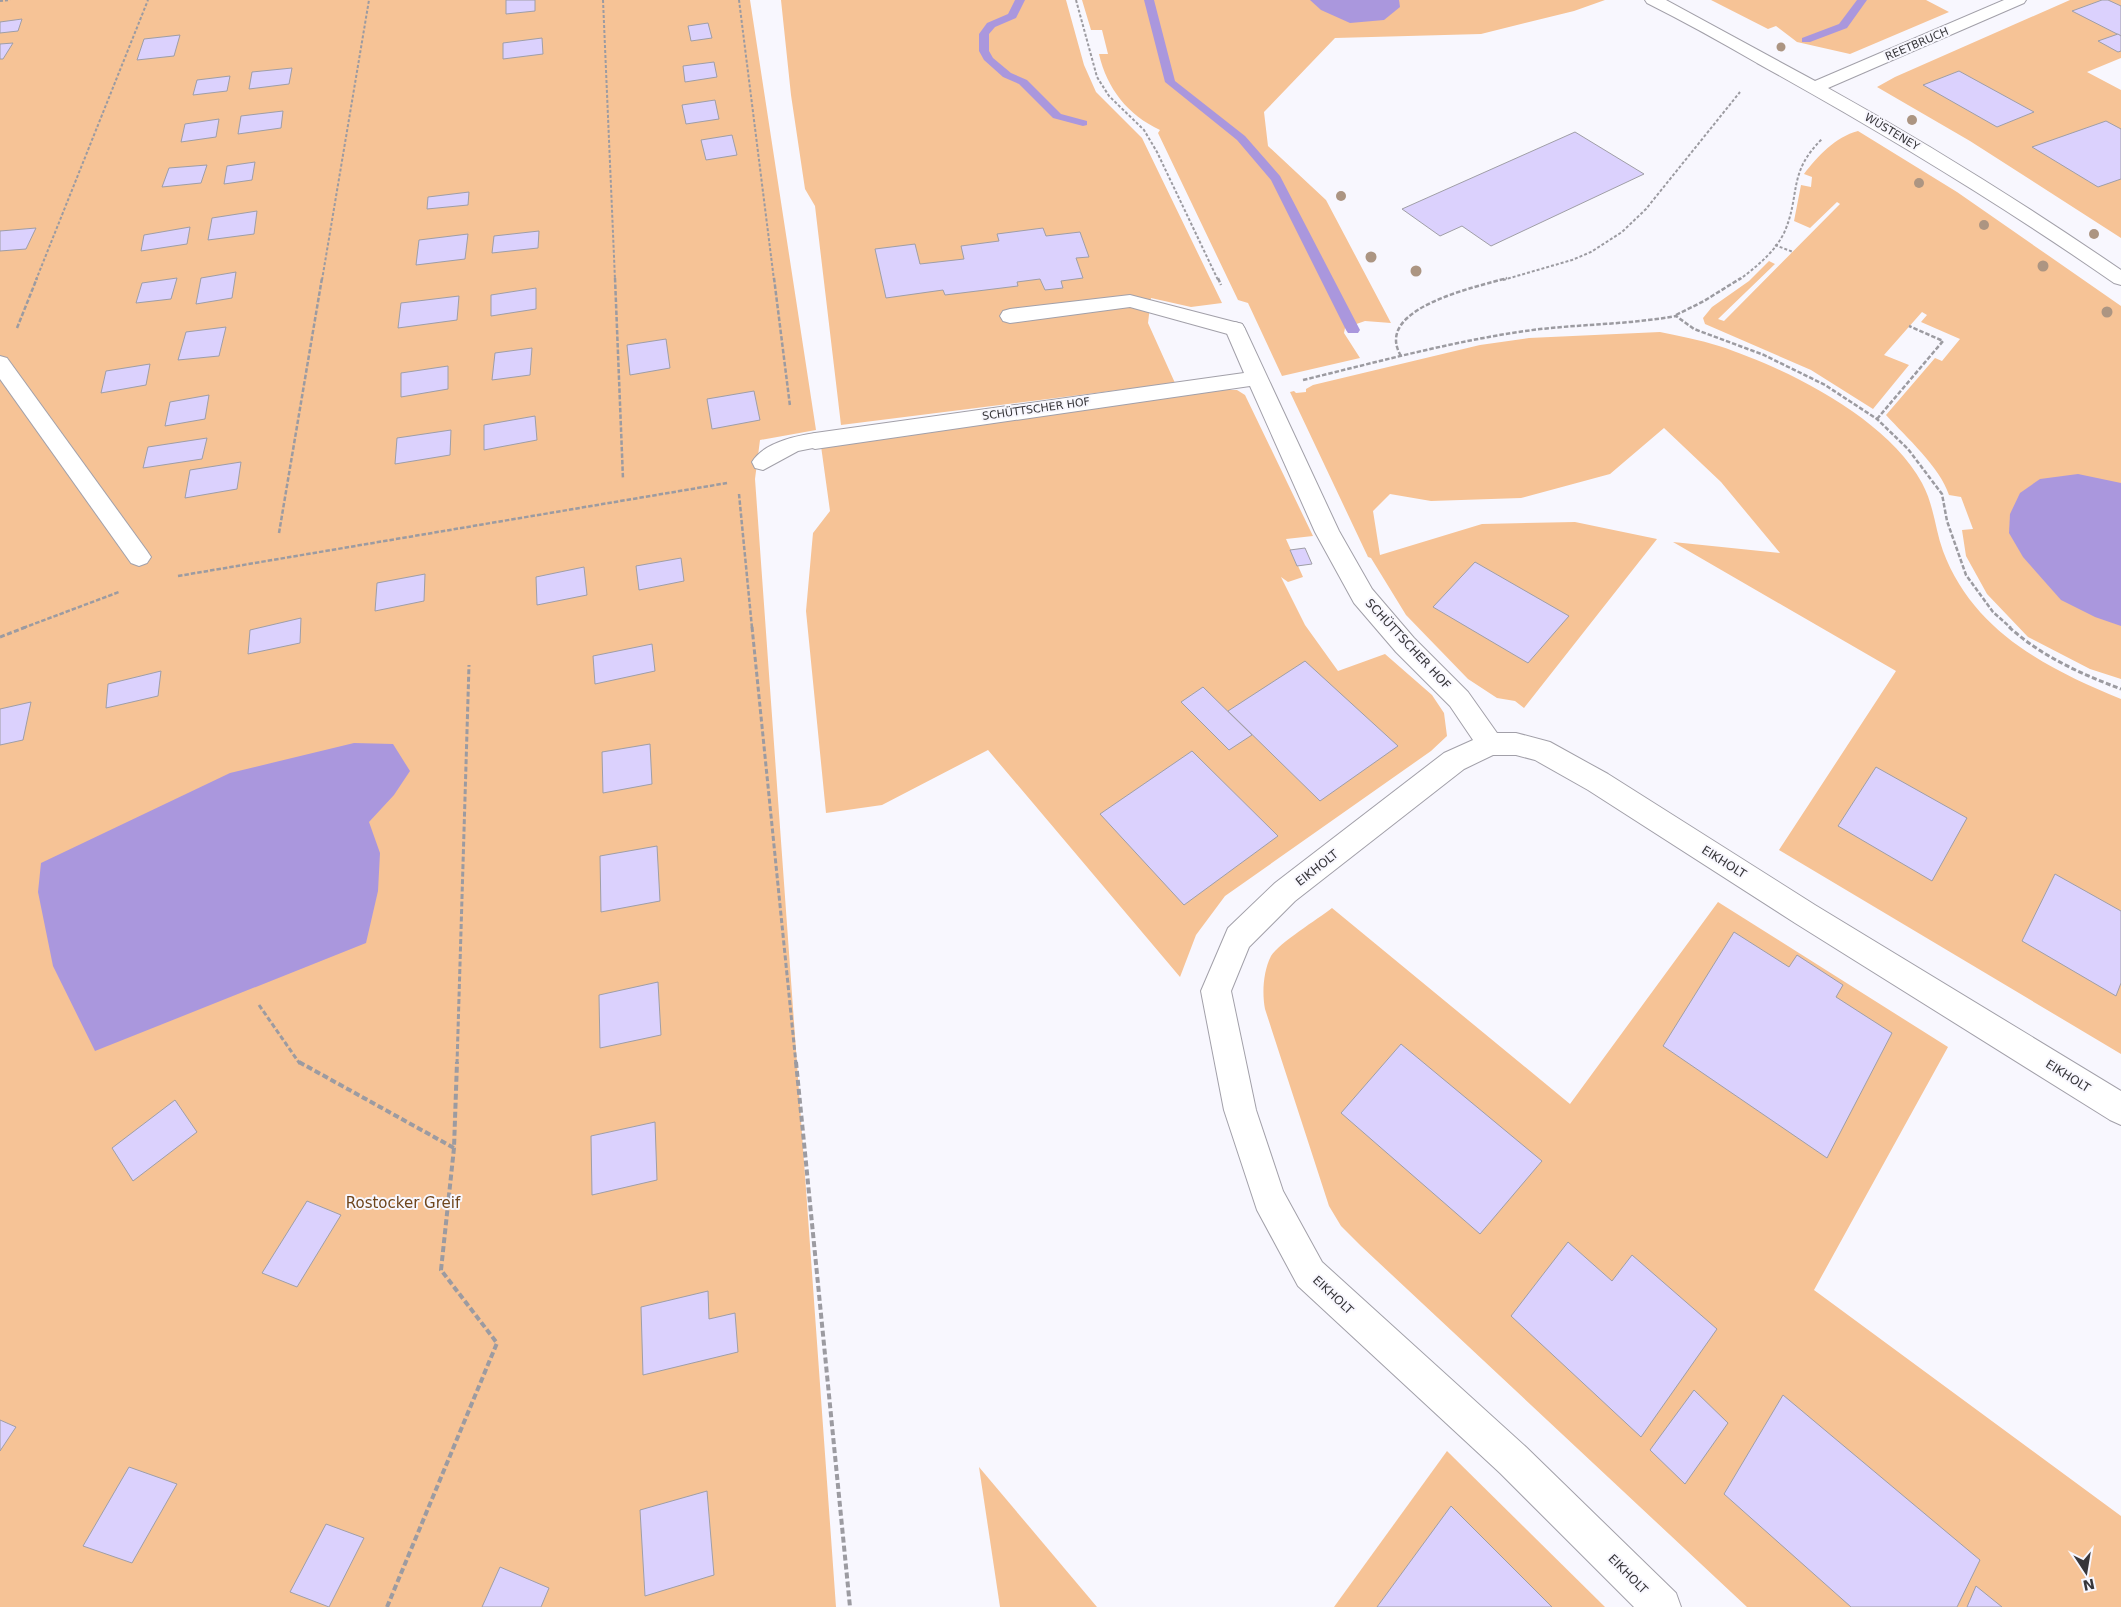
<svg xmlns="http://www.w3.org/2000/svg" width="2121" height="1607" font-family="'DejaVu Sans',sans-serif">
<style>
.green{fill:#f6c396}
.water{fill:#aa97dd}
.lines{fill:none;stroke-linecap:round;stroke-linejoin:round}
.stream{fill:#aa97dd;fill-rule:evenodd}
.building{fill:#dbd1fd;stroke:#9f9ea6}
.service-casing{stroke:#a2a0a9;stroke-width:2}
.minor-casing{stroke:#a2a0a9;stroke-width:2}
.path-far3{stroke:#9c9ba1;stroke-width:2;stroke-dasharray:3 2;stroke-linecap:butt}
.path-far2{stroke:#9c9ba1;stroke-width:2.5;stroke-dasharray:4.5 2;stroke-linecap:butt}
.path-far1{stroke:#9c9ba1;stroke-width:3;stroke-dasharray:5 2.5;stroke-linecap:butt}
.path{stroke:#9c9ba1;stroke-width:4;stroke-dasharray:6 3;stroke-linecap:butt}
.service{fill:#fff;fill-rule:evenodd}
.minor{fill:#fff;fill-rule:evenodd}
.tree{fill:#ac9582}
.labels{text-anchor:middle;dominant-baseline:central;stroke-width:4;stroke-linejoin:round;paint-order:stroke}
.far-street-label{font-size:11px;fill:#37363a;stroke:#f8f7fe}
.street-label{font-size:12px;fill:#37363a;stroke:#f8f7fe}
.near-park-label{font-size:15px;fill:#6e451c;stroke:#f8f7fe}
</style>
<rect width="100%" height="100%" fill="#f8f7fe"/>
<g class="green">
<path d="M0,0H750L816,430L760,440L755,479L836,1607H0Z"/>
<path d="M781,0H1066L1084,65L1096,92L1142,138L1222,303L1191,307L1151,298L1148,323L1175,383L841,425L815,206L805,189L791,95Z"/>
<path d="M1082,0H1605L1574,11L1481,34L1335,38L1264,112L1268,146L1326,200L1391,323L1365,321L1345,328L1344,333L1360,358L1282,376L1248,303L1238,300L1158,133L1160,130C1128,115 1107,89 1099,54H1108L1102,30H1091Z"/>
<path d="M1711,0H1926L1949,12L1850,54L1797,42L1776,26L1768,29Z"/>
<path d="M2070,0H2121V58L2087,72L2121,90V238L1970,141L1877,87L1895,77Z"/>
<path d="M1858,131L1957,192L2121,306V679L2090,669L2028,637L1987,594L1966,556L1962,530L1973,529L1961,497L1949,495C1940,467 1906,437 1886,415L1935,358L1942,361L1960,339L1921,322L1927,315L1922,312L1884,355L1909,365L1873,409L1811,370L1705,324L1703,318L1712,307L1749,281L1769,261L1775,264L1718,319L1724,321L1840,204L1837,202L1810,228L1794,221L1801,185L1811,187L1812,177L1804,174C1818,156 1835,137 1858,131Z"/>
<path d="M1660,332C1679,336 1700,340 1719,346C1786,368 1887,418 1922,483C1934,505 1935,529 1943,551C1973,631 2047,669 2121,699V1054L1779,850L1896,671L1673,542L1780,553L1721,482L1664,428L1610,474L1521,498L1431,501L1390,494L1373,511L1380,555L1482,524L1575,522L1657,539L1524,708L1515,701L1497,698L1468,679L1406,615L1371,558L1368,557L1290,392L1294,391L1296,393L1306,392V389L1313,385L1480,345L1529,338Z"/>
<path d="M1222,390H1237L1245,395L1313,536L1286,539L1303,577L1288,582L1281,577L1305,625L1338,671L1385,654L1432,695L1444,713L1447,736L1431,751L1225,896L1196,935L1180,977L988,750L882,805L826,813L806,611L813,533L830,511L821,446Z"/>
<path d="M1718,902L1948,1047L1814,1290L2121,1516V1607H1747L1361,1246L1341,1226L1329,1206L1265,1009C1262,993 1263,972 1271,956C1279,943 1318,919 1332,908L1570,1104Z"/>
<path d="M1447,1451L1605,1607H1334Z"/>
<path d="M979,1467L1097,1607H1000Z"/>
</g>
<g class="water">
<path d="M1310,0H1399L1400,7L1384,20L1350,23L1321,10Z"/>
<path d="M2078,474L2121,483V626L2095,617L2061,600L2023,557L2009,533L2010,514L2020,493L2040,479Z"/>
<path d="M354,743L393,744L410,771L394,795L369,822L380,853L378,891L366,943L95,1051L53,966L38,892L41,863L230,773Z"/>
</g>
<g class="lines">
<g class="stream">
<path d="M1015,0H1025L1016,18L995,27L989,34V51L993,58L1011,73L1027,80L1061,114L1087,121V125L1083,126L1053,118L1019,84L1003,77L984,60L979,51V34L987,23L1008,14Z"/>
<path d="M1144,0H1154L1175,81L1245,136L1280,176L1360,330L1358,333H1348L1346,330L1271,180L1237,140L1165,82Z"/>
<path d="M1857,0H1867L1847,28L1810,42H1802V38L1839,24Z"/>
</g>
</g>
<g class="building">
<path d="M506,0H535V11L506,14Z"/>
<path d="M2102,0H2108L2121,6V36L2072,11Z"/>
<path d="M22,19L18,31L0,33V22Z"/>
<path d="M708,23L712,38L691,41L688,26Z"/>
<path d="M2118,34L2121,36V51L2118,52L2098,41Z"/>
<path d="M180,35L174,56L137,60L144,39Z"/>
<path d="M542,38L543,54L503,59V43Z"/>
<path d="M13,43L3,59H0V44Z"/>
<path d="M714,62L717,77L685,82L683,66Z"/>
<path d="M292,68L289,84L249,89L252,72Z"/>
<path d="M1959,71L2034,112L1997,127L1923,85Z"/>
<path d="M230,76L227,91L193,95L197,80Z"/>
<path d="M715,100L719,119L686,124L682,105Z"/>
<path d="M283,111L281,128L238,134L241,116Z"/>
<path d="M219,119L216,137L181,142L185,124Z"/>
<path d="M2106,121L2121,129V179L2098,187L2032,147Z"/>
<path d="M1575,132L1644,174L1491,246L1462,226L1440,236L1402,209Z"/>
<path d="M732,135L737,155L706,160L701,140Z"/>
<path d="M255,162L252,180L224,184L227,166Z"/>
<path d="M207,165L201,183L162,187L169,168Z"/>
<path d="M469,192L468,205L427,209L428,197Z"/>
<path d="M257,211L254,234L208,240L212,218Z"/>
<path d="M190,227L187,244L141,251L144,235Z"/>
<path d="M36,228L26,249L0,251V231Z"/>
<path d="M1043,228L1046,236L1080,232L1089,257L1076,258L1083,278L1061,281L1063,288L1045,290L1040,279L1017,282L1018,286L945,295L943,290L886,298L875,249L915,244L920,264L964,259L961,246L999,241L997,234Z"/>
<path d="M539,231L538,248L492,253L494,236Z"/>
<path d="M468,234L465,259L416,265L419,240Z"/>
<path d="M236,272L232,298L196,304L201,278Z"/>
<path d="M177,278L171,299L136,303L142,283Z"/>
<path d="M536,288V309L491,316V295Z"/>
<path d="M459,296L457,320L398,328L401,303Z"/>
<path d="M226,327L219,356L178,360L186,332Z"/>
<path d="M666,339L670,368L630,375L627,345Z"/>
<path d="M532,348L530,375L492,380L495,353Z"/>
<path d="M150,364L146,385L101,393L106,371Z"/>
<path d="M448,366V389L401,397V373Z"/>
<path d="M754,391L760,420L712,429L707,399Z"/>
<path d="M209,395L205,419L165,426L170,402Z"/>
<path d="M535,416L537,440L484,450V425Z"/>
<path d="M451,430L450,455L395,464L397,438Z"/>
<path d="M207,438L202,459L143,468L148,447Z"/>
<path d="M241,462L237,489L185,498L190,470Z"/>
<path d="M1305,548L1312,564L1297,566L1290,550Z"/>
<path d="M681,558L684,581L639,590L636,566Z"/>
<path d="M1475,562L1569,616L1528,663L1433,607Z"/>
<path d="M584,567L587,595L537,605L536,577Z"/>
<path d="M425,574L424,601L375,611L377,583Z"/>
<path d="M301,618L300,643L248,654L250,630Z"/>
<path d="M652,644L655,671L595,684L593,656Z"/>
<path d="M1305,661L1398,746L1320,801L1228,711Z"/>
<path d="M161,671L158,696L106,708L108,684Z"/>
<path d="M1203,687L1252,735L1229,750L1181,702Z"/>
<path d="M31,702L23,740L0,745V709Z"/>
<path d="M650,744L652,784L603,793L602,752Z"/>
<path d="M1192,751L1278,836L1184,905L1100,814Z"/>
<path d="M1876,767L1967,818L1932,881L1838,826Z"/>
<path d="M657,846L660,901L601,912L600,856Z"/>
<path d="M2055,874L2121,911V983L2116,996L2022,941Z"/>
<path d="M1734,932L1789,967L1797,955L1843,985L1836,997L1892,1033L1827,1158L1663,1046Z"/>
<path d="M658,982L661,1035L600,1048L599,995Z"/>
<path d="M1401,1044L1542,1161L1480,1234L1341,1113Z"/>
<path d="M175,1100L197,1132L133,1181L112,1148Z"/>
<path d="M655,1122L657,1180L592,1195L591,1136Z"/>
<path d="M307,1201L341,1215L297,1287L262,1273Z"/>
<path d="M1568,1242L1612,1281L1632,1255L1717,1329L1641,1437L1511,1316Z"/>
<path d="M708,1291L709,1319L735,1313L738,1352L643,1375L641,1307Z"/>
<path d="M1694,1390L1728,1423L1685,1484L1650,1450Z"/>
<path d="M1783,1395L1980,1560L1957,1607H1851L1724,1494Z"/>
<path d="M0,1420L16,1427L0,1451Z"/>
<path d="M129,1467L177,1484L132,1563L83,1546Z"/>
<path d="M707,1491L714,1575L645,1596L640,1510Z"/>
<path d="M1451,1506L1552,1607H1377Z"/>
<path d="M326,1524L364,1538L329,1607L290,1592Z"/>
<path d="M500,1567L549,1588L541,1607H482Z"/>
<path d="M1976,1586L2002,1607H1967Z"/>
</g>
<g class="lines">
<defs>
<g id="service">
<path d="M1130,295L1242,324L1245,329L1242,334L1235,336L1130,307L1010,323L1003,321L1000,316L1003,311L1010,309Z"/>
<path d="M0,356L7,358L147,551L151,557L147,563L139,566L131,563L0,379Z"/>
<path d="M815,433L823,436L826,441L823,446L798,451L763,470L755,468L752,462C763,443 795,436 815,433Z"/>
</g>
<g id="minor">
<path d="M1645,0H1666L1815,81L2004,0H2026L2024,3L1828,88C1929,144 2026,205 2121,270V285L2114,283C1999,203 1880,131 1757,63C1721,42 1685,22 1647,3Z"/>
<path d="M1235,322L1242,324L1245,329L1339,531L1372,589L1414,638L1468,692L1497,733H1516L1550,742L1608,774L1815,905L2121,1091V1125L2110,1120L1795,923L1588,790L1535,760L1516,755H1493L1464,769L1295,901L1249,947L1231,991L1256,1110L1283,1191L1322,1262L1526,1447L1676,1593L1681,1607H1634L1500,1473L1298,1286L1257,1210L1224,1110L1201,991L1228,928L1275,883L1444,753L1473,740L1450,706L1396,652L1354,603L1315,532L1250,386L815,449L807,446L804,441L807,436L815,433L1244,373L1225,329L1228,324Z"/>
</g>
</defs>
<use href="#service" class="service-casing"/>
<use href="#minor" class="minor-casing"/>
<g class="path-far3">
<path d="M603,0L615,280"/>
<path d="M739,0L774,280"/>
<path d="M1076,0L1097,77L1109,96L1144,130L1157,152L1218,280"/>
<path d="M0,1L10,0"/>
<path d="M1775,245L1793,252"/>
<path d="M36,280L148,0"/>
<path d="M322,280L369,0"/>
<path d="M1503,280L1572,260L1591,252L1622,232L1646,209L1740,92"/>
<path d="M1739,280C1756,267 1774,253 1784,233C1801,195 1787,173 1822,139"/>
</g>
<g class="path-far2">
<path d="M615,278L623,479"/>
<path d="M774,278L790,406"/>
<path d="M1218,278L1221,285"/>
<path d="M1676,315L1704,301L1741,278"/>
<path d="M17,328L37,278"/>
<path d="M1401,356C1372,308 1477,287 1507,278"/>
<path d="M1303,380C1377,362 1450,342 1525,331C1575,324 1626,325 1676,316L1694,329L1764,355L1825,385L1877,419L1908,449L1942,494L1947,521L1966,575L1993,612L2011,628"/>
<path d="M1877,419L1943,341L1909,326"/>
<path d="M739,494L752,628"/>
<path d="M279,533L322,278"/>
<path d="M178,576L727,483"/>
<path d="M23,628L119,592"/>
</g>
<g class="path-far1">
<path d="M752,627L796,1064"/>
<path d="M2009,627C2041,656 2081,674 2121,689"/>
<path d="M0,637L26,627"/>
<path d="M259,1005L300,1064"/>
<path d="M457,1064L469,665"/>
</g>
<g class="path">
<path d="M299,1062L454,1148"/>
<path d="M796,1062L850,1607"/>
<path d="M387,1607L497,1343L441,1270L454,1148L457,1062"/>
</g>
<use href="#service" class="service"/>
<use href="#minor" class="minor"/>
</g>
<g class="tree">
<circle cx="1781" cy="47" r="4.5"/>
<circle cx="1912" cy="120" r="5"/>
<circle cx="1919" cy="183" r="5"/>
<circle cx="1341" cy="196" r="5"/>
<circle cx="1984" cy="225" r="5"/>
<circle cx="2094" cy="234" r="5"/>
<circle cx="1371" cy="257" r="5.5"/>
<circle cx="2043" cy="266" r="5.5"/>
<circle cx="1416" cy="271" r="5.5"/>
<circle cx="2107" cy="312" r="5.5"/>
</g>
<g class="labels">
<g class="far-street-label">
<text transform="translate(1917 44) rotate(-23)">REETBRUCH</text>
<text transform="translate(1892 132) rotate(31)">WÜSTENEY</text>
<text transform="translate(1036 409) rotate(-8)">SCHÜTTSCHER HOF</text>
</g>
<g class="street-label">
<text transform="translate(1408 644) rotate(47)">SCHÜTTSCHER HOF</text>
<text transform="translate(1724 862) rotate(32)">EIKHOLT</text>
<text transform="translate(1317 868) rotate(-38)">EIKHOLT</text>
<text transform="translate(2068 1076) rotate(32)">EIKHOLT</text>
<text transform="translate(1333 1295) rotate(43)">EIKHOLT</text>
<text transform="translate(1628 1574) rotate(45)">EIKHOLT</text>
</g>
<g class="near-park-label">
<text x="403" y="1203">Rostocker Greif</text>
</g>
</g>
<g transform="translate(2086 1572) rotate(168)" stroke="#f8f7fe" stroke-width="4" paint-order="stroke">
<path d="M0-4L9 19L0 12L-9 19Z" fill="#37363a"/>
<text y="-8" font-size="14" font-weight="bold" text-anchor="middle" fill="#37363a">N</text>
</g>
</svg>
